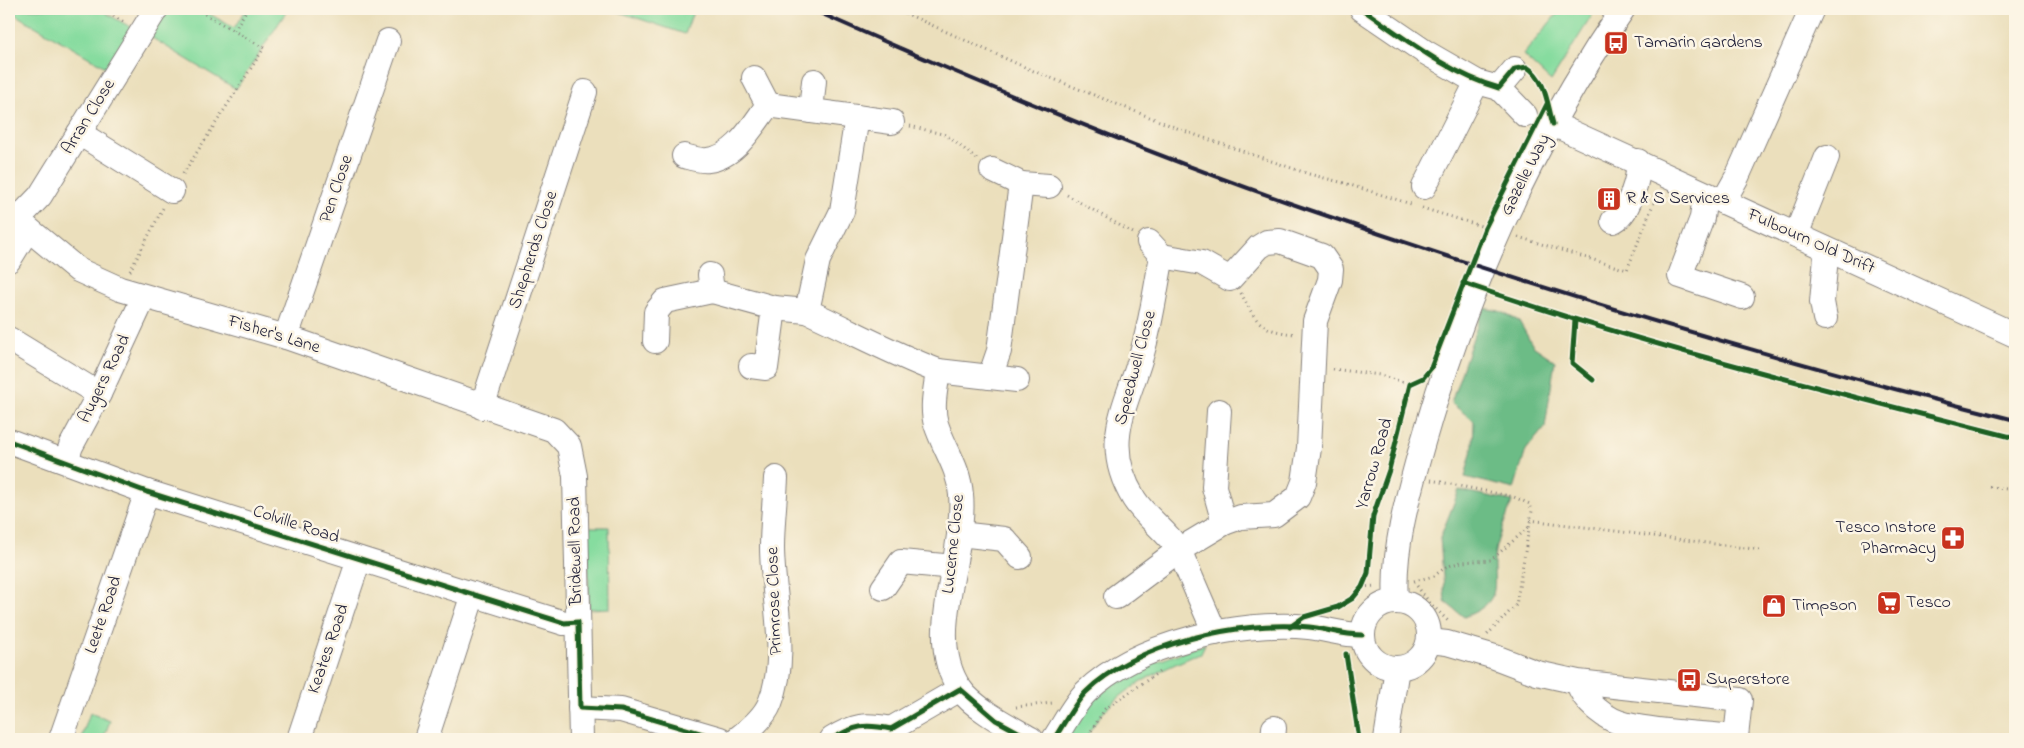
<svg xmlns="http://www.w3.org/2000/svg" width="2024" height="748" font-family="'Indie Flower',sans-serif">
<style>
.green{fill:#86dc9f;stroke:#547f6d}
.forest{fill:#6cbc86;stroke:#476f60}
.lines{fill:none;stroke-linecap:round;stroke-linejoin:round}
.minor-casing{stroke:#86807c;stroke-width:26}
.path{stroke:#86807c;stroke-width:3;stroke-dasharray:1 4;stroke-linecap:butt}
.minor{stroke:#fff;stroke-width:24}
.rail{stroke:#22223b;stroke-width:4}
.cycleway-casing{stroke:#fcf5e5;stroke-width:8}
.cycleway{stroke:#1b5e20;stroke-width:5}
.labels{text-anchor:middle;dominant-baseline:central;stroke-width:5;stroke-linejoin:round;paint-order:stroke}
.poi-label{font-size:18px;fill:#22223b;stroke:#fcf5e5;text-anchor:start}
.street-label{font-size:18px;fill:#22223b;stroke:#fcf5e5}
</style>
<rect width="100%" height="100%" fill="#fcf5e5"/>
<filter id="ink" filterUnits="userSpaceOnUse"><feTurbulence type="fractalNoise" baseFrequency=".02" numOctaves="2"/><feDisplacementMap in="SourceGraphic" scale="10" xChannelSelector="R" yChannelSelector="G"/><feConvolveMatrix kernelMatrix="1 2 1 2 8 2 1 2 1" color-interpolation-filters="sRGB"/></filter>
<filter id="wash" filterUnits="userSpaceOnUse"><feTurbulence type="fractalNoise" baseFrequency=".0096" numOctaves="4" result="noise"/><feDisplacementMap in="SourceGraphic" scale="20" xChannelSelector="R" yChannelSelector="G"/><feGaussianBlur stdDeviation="1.12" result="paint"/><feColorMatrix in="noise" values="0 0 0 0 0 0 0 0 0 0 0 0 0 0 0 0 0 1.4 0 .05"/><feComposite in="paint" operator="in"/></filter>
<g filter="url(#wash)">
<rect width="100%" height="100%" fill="#ebdfbc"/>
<g class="green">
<path d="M9,9H99L139,32L114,72L9,11Z"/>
<path d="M159,9H201L234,28L246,9H288L236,89L144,33Z"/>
<path d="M610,9H694L685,34Z"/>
<path d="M1561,9H1596L1551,81L1523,55Z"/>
<path d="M588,527H609L610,608L589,609Z"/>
<path d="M1205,644L1201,653C1158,671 1106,694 1086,739H1064L1083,708L1129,672Z"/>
<path d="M90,713L110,721L103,739H81Z"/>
</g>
<g class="forest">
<path d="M1483,308L1499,311L1519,321L1533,346L1555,361L1545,427L1526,450L1514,489L1465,477L1473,445L1474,421L1451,403Z"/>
<path d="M1459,490L1512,501C1508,516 1500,531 1496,546C1488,581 1510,599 1464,617L1445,602L1440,538Z"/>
</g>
</g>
<g filter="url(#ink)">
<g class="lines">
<defs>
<g id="minor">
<path d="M1362,9L1425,52L1477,82L1499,88L1525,115"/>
<path d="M1499,88L1515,69"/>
<path d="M768,105L892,122"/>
<path d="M811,111L814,81"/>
<path d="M857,117L842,211L818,260L807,311C851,331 893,354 938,371C936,387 931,407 936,424C944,449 959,467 961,495C963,515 959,536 956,555C949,598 933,650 960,689C973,708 1010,727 1031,739"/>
<path d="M1553,124L2015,335"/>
<path d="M79,133L172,191"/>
<path d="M684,156C691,158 700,161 708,160C736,157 753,125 768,105L754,78"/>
<path d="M992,170L1021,184L1049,186"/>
<path d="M1424,187L1477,82"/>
<path d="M1705,195L1702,218L1680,276L1742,297"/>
<path d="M1723,202L1737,177L1812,9"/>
<path d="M9,213L78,270L120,289L286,337L554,430L569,446L575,476L581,739"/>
<path d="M17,220L40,196L156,9"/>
<path d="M1613,221C1628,216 1640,177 1638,161"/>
<path d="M1796,235L1827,157"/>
<path d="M1824,248L1826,256L1822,302L1825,318"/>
<path d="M1162,256C1156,286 1152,317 1144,346C1130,402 1098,440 1134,499C1146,518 1167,531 1179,550L1215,633"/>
<path d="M9,260L28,229"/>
<path d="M712,291L774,308L807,311"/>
<path d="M286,337L388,41"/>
<path d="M9,339L99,394"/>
<path d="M655,341L656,312L665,301L712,291L710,275"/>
<path d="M751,366L766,368L774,308"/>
<path d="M938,371L990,377L999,351L1021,184"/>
<path d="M990,377L1017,380"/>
<path d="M482,407L585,92"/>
<path d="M1219,411L1214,487L1224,523"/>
<path d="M9,441L147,492L564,623L578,622"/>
<path d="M66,461L71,446L99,394L144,297"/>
<path d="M959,534L1004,539L1020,557"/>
<path d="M883,588L901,562L954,567"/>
<path d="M1116,597L1179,550L1224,523L1241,517L1274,515L1298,497L1304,482L1309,448L1315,321L1330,280L1331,269L1322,256L1280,241L1267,242L1259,247L1230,279L1202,263L1162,256L1149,242"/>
<path d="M1396,601C1392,549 1409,492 1423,442C1467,288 1532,141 1623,9"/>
<circle cx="1396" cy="635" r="33"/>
<path d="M1429,641L1447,643L1495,657L1537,673L1578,682L1740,700L1736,737C1700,733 1662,733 1628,725C1607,721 1583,702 1578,682"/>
<path d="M580,708L621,710L720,739"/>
<path d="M61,739L147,492"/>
<path d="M299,739L359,559"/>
<path d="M426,739L473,594"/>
<path d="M737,739C749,730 764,718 770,703C790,654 772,597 772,547C772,524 775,501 776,478"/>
<path d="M832,739C855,725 865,724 891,729L960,689"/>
<path d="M1054,739C1064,724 1074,704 1086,692C1136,643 1241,620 1309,627C1327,629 1343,635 1362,635"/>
<path d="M1273,739L1274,728"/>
<path d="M1386,739L1397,668"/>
</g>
</defs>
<use href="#minor" class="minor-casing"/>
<g class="path">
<path d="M100,9L126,23"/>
<path d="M196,9L234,31"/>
<path d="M896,9L1031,70L1187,132L1309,174L1344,183L1414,205"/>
<path d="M910,126L946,135L977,159"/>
<path d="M183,174L264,48L234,31L247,9"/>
<path d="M1067,195L1133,233"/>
<path d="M1422,208L1481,226"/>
<path d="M1518,237L1627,270L1658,192"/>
<path d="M130,271L163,208"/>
<path d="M1241,293C1256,322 1260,331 1295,334"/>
<path d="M1333,369L1380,375L1410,384L1422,379"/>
<path d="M1431,480L1514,497L1530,504L1532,511L1516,605L1487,635"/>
<path d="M1990,487L2015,490"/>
<path d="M1530,520L1761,550"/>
<path d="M1414,581L1434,576L1446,567L1461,562L1491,560L1529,527"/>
<path d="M1417,586L1429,602L1449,622"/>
<path d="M1362,587L1375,586"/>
<path d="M1016,707L1052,703"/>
<path d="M1086,739L1105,709L1159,672"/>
</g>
<use href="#minor" class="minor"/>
<path class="rail" d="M811,9C973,81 1137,150 1304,208C1537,289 1775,360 2015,420"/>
<defs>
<g id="cycleway">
<path d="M1362,9C1404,38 1449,74 1499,88L1515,69L1527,67C1546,79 1547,104 1553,124"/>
<path d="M1463,283C1644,345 1830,391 2015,438"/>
<path d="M1575,320L1572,363L1593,380"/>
<path d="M9,441L147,492L564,623L578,622L580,708L621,710L720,739"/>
<path d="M1290,627L1304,617L1338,607L1353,598L1362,587L1368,573L1373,516L1389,470L1410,384L1423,378L1431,368L1485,228L1547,104"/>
<path d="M1346,654L1359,739"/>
<path d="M832,739C855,725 865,724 891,729L960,689L996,720L1031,739"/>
<path d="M1054,739C1064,724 1074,704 1086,692C1136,643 1241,620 1309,627C1327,629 1343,635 1362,635"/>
</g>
</defs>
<use href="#cycleway" class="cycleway-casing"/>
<use href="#cycleway" class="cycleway"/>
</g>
</g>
<defs>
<symbol id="bus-square" viewBox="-11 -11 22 22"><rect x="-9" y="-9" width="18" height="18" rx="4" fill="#c8321e" stroke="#fcf5e5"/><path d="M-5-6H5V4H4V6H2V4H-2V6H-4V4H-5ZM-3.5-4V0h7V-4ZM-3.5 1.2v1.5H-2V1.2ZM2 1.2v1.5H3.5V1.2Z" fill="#fff"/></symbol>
<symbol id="building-square" viewBox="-11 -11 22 22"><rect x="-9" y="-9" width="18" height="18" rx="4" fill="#c8321e" stroke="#fcf5e5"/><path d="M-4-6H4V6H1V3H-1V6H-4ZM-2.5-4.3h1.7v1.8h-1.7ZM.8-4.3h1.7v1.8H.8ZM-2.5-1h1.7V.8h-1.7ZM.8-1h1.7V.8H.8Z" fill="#fff"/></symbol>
<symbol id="pharmacy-square" viewBox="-11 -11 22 22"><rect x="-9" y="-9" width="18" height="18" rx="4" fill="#c8321e" stroke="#fcf5e5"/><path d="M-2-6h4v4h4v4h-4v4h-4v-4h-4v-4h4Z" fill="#fff"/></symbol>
<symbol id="supermarket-square" viewBox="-11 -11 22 22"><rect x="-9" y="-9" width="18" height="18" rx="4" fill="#c8321e" stroke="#fcf5e5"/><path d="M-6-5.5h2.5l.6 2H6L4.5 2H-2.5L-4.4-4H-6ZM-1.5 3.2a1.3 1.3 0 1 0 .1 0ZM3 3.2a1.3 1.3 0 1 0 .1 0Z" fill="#fff"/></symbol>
<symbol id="shop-square" viewBox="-11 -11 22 22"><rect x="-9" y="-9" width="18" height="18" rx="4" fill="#c8321e" stroke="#fcf5e5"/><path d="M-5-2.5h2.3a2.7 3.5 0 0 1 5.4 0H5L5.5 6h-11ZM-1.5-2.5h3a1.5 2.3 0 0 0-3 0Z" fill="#fff"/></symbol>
</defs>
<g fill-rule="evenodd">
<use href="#bus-square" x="1602" y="29" width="28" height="28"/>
<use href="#building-square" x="1595" y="185" width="28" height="28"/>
<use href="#pharmacy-square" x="1939" y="524" width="28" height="28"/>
<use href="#supermarket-square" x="1875" y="589" width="28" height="28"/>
<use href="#shop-square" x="1760" y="592" width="28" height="28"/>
<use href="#bus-square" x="1675" y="666" width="28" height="28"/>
</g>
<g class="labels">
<g class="poi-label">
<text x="1634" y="43">Tamarin Gardens</text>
<text x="1626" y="199">R &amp; S Services</text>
<text x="1936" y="528" text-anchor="end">Tesco Instore<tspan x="1936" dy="21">Pharmacy</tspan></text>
<text x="1906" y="603">Tesco</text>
<text x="1792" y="606">Timpson</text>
<text x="1706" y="680">Superstore</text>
</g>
<g class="street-label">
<text transform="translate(89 117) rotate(-58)">Arran Close</text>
<text transform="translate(1526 175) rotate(-63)">Gazelle Way</text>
<text transform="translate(337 189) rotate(-71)">Pen Close</text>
<text transform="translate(1811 242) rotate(24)">Fulbourn Old Drift</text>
<text transform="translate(534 250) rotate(-72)">Shepherds Close</text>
<text transform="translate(274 335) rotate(17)">Fisher's Lane</text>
<text transform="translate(1136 368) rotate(-75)">Speedwell Close</text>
<text transform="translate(105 379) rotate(-64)">Augers Road</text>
<text transform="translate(1375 464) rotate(-74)">Yarrow Road</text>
<text transform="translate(296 525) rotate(18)">Colville Road</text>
<text transform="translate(954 544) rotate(-84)">Lucerne Close</text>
<text transform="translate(576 551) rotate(-91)">Bridewell Road</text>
<text transform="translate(775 601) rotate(-92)">Primrose Close</text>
<text transform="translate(104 615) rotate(-71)">Leete Road</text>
<text transform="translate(329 649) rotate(-71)">Keates Road</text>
</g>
</g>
<rect width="2024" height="748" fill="none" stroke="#fcf5e5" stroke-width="30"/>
</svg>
